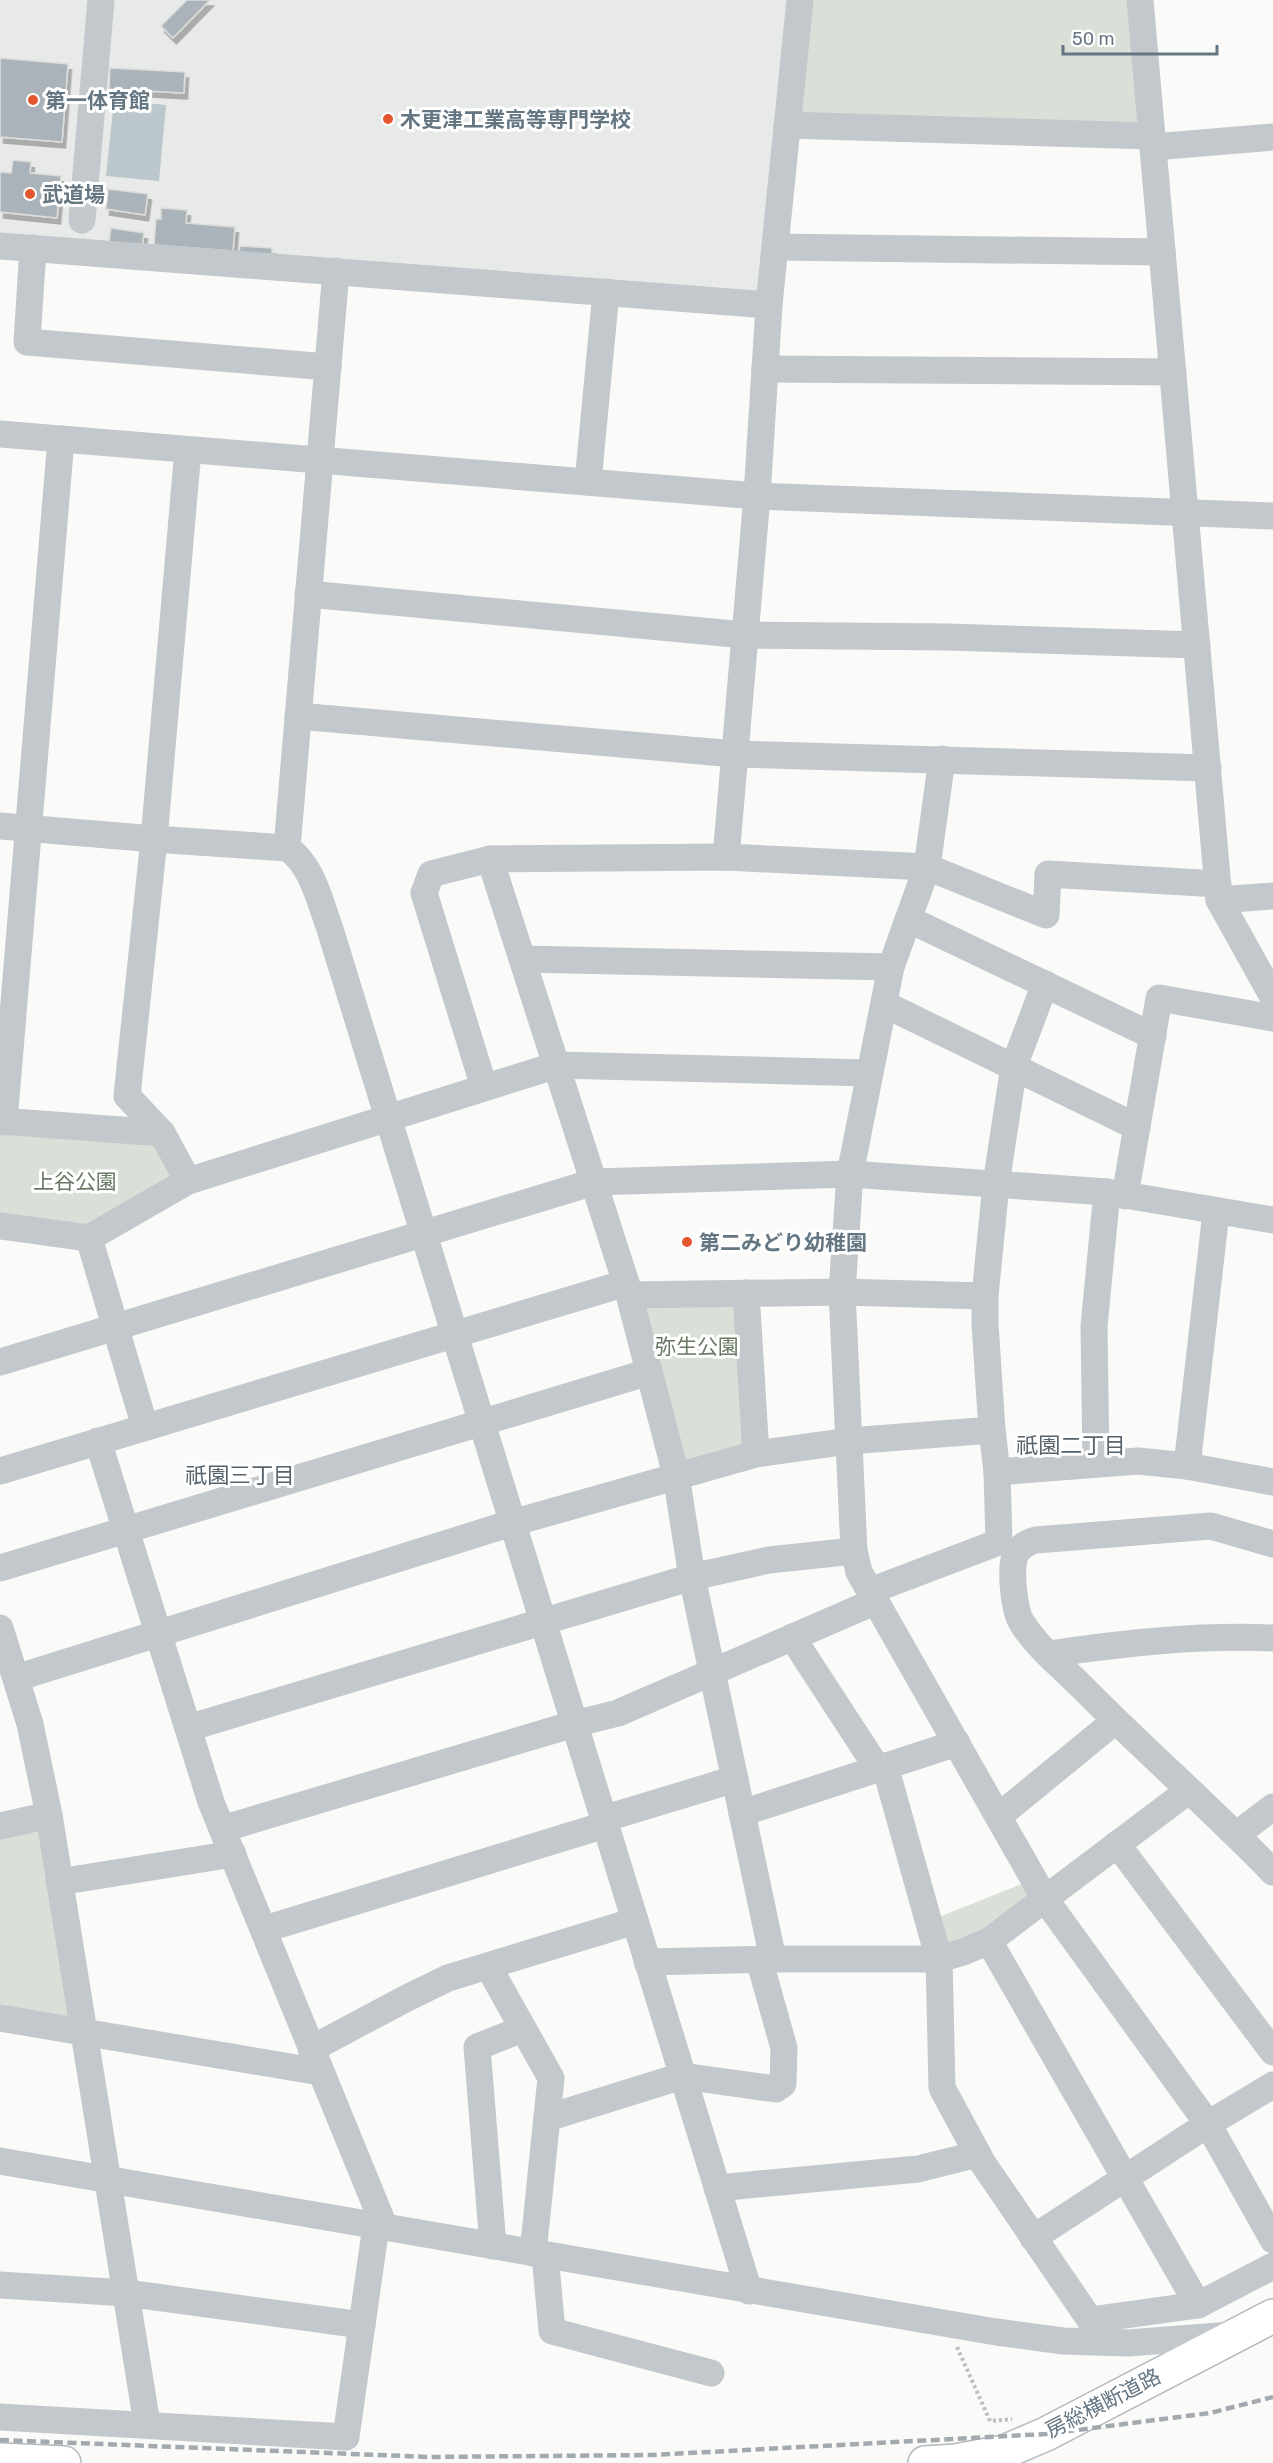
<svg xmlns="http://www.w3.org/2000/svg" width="1273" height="2463" font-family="Rubik,'Noto Sans JP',sans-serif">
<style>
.built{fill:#e8e9e9}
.green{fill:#dadfd7}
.water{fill:#bbc7cb}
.building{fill:#aab3b9;stroke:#dcdcda;stroke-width:1.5;filter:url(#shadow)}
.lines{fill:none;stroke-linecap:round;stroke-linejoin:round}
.highway-casing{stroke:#b4b9bd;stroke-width:36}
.path{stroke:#bbbfc2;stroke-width:4;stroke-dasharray:3 3;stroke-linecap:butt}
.minor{stroke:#c3c8cc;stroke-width:27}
.highway{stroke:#fff;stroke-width:33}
.rail{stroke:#a2aab0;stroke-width:4.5;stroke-dasharray:9 4.5;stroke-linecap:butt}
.poi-dot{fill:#e4572e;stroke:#fff;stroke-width:2}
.labels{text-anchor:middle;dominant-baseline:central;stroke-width:6;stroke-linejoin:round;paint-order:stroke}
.poi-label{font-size:21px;font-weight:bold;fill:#657683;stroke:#fff;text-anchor:start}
.park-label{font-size:21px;fill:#687a64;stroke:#fff}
.street-label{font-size:21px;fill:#657683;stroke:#fff}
.neighbourhood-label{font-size:22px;fill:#57646e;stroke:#fff}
</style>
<defs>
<filter id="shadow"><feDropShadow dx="3.5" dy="6" stdDeviation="0" flood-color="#0004"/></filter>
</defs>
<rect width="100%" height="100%" fill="#fafaf8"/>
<path class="built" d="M0,0H788L759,292L0,237Z"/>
<g class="green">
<path d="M810,0H1130L1141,125L798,118Z"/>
<path d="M0,1121L162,1133L188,1181L89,1238L0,1226Z"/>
<path d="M746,1293L756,1454L676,1475L630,1295Z"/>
<path d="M49,1815L83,2032L0,2018V1826Z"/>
<path d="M1034,1879L1045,1899L939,1959L929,1921Z"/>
</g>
<path class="water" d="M114,100L166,105L159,181L106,176Z"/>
<g class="building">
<path d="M187,0H210L173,38L161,26Z"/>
<path d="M0,58L68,64L62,142L0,137Z"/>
<path d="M110,68L185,72L184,93L109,89Z"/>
<path d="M13,160L31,162L30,173L61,176L57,218L0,212V172L11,173Z"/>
<path d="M108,189L148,194L145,215L106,209Z"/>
<path d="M161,208L187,210L186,223L235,227L233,251L154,245L156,219H161Z"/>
<path d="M111,228L144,233L142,247L109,242Z"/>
<path d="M240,246L272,248V255L239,253Z"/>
</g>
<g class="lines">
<defs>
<g id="highway">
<path d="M0,2460L64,2463"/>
<path d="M925,2463L955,2461L1004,2452L1046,2434L1273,2316"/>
</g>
</defs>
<use href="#highway" class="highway-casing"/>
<path class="path" d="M957,2347L990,2421L1012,2419"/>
<g class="minor">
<path d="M1140,0L1219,900L1273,997"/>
<path d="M787,125L1152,136"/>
<path d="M1153,147L1273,137"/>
<path d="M82,220L101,0"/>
<path d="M0,246L769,305"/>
<path d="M775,247L1162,252"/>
<path d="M33,248L27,342L328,367"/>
<path d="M765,369L1173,372"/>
<path d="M0,434L757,496L1273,516"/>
<path d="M588,482L606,292"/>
<path d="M308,594L745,635L948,637L1197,645"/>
<path d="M298,716L735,754L1208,768"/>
<path d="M942,759L927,867L891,967L850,1174L842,1292L854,1551L859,1572L1045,1899L1208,2124L1273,2240"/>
<path d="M0,826L154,839L287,848C312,864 320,902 330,929L749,2291"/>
<path d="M287,848L336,271"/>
<path d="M726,857L757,496L769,305L800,0"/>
<path d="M490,859L626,1283L676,1475L692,1577L773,1959"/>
<path d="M1219,900L1273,896"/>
<path d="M908,919L1153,1036"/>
<path d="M523,959L891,967"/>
<path d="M884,1004L1137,1127"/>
<path d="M484,1087L424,893L431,874L490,859L726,857L927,867L1046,915L1048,874L1218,884"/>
<path d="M0,1121L162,1133"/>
<path d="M4,1122L61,439"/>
<path d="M188,1181L162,1133L127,1096L154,839L188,450"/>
<path d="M1125,1196L1159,998L1273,1018"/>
<path d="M0,1226L89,1238L188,1181L557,1065L869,1073"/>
<path d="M89,1238L145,1427"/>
<path d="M746,1293L756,1454"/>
<path d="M630,1295L842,1292L985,1296"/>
<path d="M0,1362L594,1182L850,1174L1107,1192L1273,1220"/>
<path d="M98,1441L211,1802L385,2228"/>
<path d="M1096,1463L1094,1326L1107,1192"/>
<path d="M1187,1466L1216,1212"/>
<path d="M0,1471L626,1283"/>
<path d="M997,1472L1138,1461L1187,1466L1273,1482"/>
<path d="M1273,1544L1211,1526L1036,1540C1028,1542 1019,1547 1015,1556C1010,1570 1014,1611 1022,1623C1037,1647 1062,1667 1082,1687C1144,1750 1211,1808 1273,1872"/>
<path d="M0,1568L649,1372"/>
<path d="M870,1591L999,1542L997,1472L992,1430L985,1324V1296L996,1184L1014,1066L1045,984"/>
<path d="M0,1628L30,1724L49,1815L147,2424"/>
<path d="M792,1637L878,1769"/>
<path d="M1049,1654C1124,1643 1197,1635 1273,1638"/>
<path d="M16,1678L512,1523L756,1454L849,1441L992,1430"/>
<path d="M188,1728L692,1577L769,1560L854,1551"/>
<path d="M885,1766L939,1959L942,2088L982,2162L1090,2320L1198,2305L1273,2266"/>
<path d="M742,1813L957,1743"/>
<path d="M999,1816L1115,1721"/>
<path d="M603,1819L735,1779"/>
<path d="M0,1826L49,1815"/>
<path d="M222,1829L574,1724L618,1713L876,1601"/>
<path d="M1237,1834L1273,1807"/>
<path d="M1117,1844L1273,2052"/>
<path d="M59,1882L233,1854"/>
<path d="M265,1929L605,1825"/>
<path d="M989,1941L1198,2305"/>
<path d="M647,1962L773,1959H939L963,1952L989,1941L1188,1791"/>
<path d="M488,1966L551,2078L533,2253"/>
<path d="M0,2018L320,2072"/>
<path d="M311,2049L407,1998L448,1978L635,1921"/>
<path d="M547,2118L682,2076L776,2089L783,2084L784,2048L759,1959"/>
<path d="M0,2161L996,2332L1063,2341L1128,2343L1231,2335"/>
<path d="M717,2188L918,2169L978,2154"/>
<path d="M1033,2238L1208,2124L1273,2085"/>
<path d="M493,2246L477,2047L523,2029"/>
<path d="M545,2255L552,2331L711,2373"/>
<path d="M0,2285L126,2293L362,2325"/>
<path d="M0,2417L346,2437L376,2226"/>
</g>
<use href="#highway" class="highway"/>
<path class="rail" d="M0,2440L429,2457L652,2455L1046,2434L1210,2413L1273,2397"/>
</g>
<g class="poi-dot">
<circle cx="33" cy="100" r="6"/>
<circle cx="388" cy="119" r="6"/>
<circle cx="30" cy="194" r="6"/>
<circle cx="687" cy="1242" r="6"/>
</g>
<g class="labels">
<g class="poi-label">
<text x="45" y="100">第一体育館</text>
<text x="400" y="119">木更津工業高等専門学校</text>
<text x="42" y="194">武道場</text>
<text x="699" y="1242">第二みどり幼稚園</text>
</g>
<g class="park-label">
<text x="75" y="1181">上谷公園</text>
<text x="697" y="1346">弥生公園</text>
</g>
<g class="street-label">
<text transform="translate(1103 2403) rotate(-27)">房総横断道路</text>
</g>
<g class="neighbourhood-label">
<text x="1071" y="1445">祇園二丁目</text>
<text x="240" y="1475">祇園三丁目</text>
</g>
</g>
<path d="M1063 45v9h154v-9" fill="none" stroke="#657683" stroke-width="3"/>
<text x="1072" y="45" font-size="18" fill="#657683" stroke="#ffffff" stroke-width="4.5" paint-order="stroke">50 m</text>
</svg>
